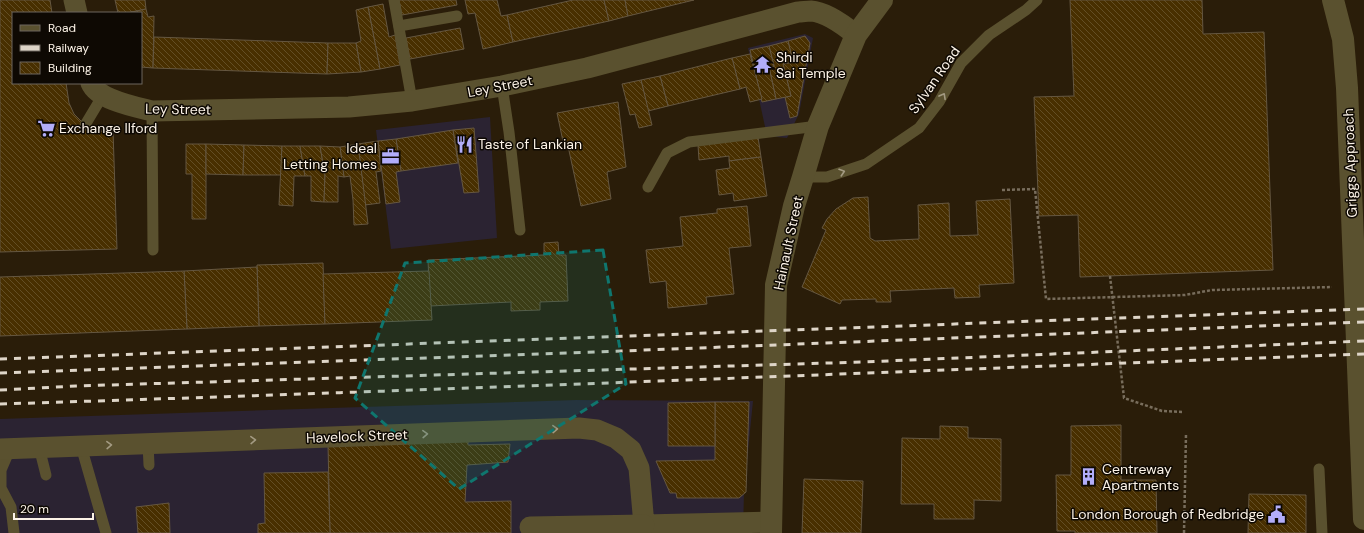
<svg xmlns="http://www.w3.org/2000/svg" width="1364" height="533" font-family="'DM Sans',sans-serif">
<style>
.commercial{fill:#2b2332}
.building{fill:url(#building-back-hatch);stroke:#655741}
.lines{fill:none;stroke-linecap:round;stroke-linejoin:round}
.path{stroke:#786d5c;stroke-width:2.5;stroke-dasharray:3 2;stroke-linecap:butt}
.service{stroke:#5a512f;stroke-width:11}
.minor{stroke:#5a512f;stroke-width:21}
.tertiary{stroke:#5a512f;stroke-width:22}
.rail{stroke:#ded5c8;stroke-width:3;stroke-dasharray:7 7;stroke-linecap:butt}
.oneway{stroke:#a39a82}
.marked{fill:#0f766e;fill-opacity:0.2;stroke:#0f766e;stroke-width:3;stroke-dasharray:8 5;stroke-linejoin:round}
.labels{text-anchor:middle;dominant-baseline:central;stroke-width:3;stroke-linejoin:round;paint-order:stroke}
.poi-label{font-size:14px;fill:#fcf3e7;stroke:#0e0903;text-anchor:start}
.street-label{font-size:14px;fill:#fcf3e7;stroke:#0e0903}
</style>
<defs>
<pattern id="building-back-hatch" width="6" height="6" patternUnits="userSpaceOnUse"><rect width="6" height="6" fill="#482f00"/><path d="M-1 5l2 2M0 0l6 6M5-1l2 2" fill="none" stroke="#634e25"/></pattern>
</defs>
<rect width="100%" height="100%" fill="#2a1d09"/>
<g class="commercial">
<path d="M805,34L813,38L799,114L787,138L767,136L748,48Z"/>
<path d="M490,117L497,238L391,249L376,130Z"/>
<path d="M576,400L753,401L744,491L743,533H0V419Z"/>
</g>
<g class="building">
<path d="M0,0H50L52,13H13V83H66L69,103L74,114L85,125L97,131H113L117,249L0,252Z"/>
<path d="M115,0H145L146,9L127,13H118Z"/>
<path d="M399,0H456L457,5L402,15Z"/>
<path d="M465,0H497L501,16L507,15L513,42L483,49L475,13L468,14Z"/>
<path d="M573,0H604L609,21L513,42L507,15Z"/>
<path d="M604,0H625L628,16L609,21Z"/>
<path d="M625,0H694L628,16Z"/>
<path d="M1070,0H1202L1203,34L1264,32L1273,270L1080,277L1078,215L1039,216L1034,97L1074,96Z"/>
<path d="M383,4L389,37L395,35L400,65L380,69L368,7Z"/>
<path d="M368,7L380,69L361,72L356,43L361,41L356,10Z"/>
<path d="M146,9L148,17L154,16L153,68L141,67V13H127Z"/>
<path d="M460,28L464,49L410,59L406,38Z"/>
<path d="M805,36L810,43L797,116L790,118L785,97L791,96L783,64L793,62L788,41Z"/>
<path d="M154,37L328,43L327,74L153,68Z"/>
<path d="M788,41L793,62L783,64L791,96L776,99L769,67L774,66L769,46Z"/>
<path d="M328,43H356L361,72L327,74Z"/>
<path d="M769,46L774,66L769,67L776,99L762,102L750,50Z"/>
<path d="M750,54L762,99L750,102L746,87L740,89L732,58Z"/>
<path d="M732,58L740,89L668,106L660,76Z"/>
<path d="M660,76L668,106L648,111L641,80Z"/>
<path d="M641,80L652,125L639,128L635,114L630,115L622,84Z"/>
<path d="M618,102L626,167L607,172L611,199L581,206L568,146H564L557,113Z"/>
<path d="M474,128L479,192L464,193L453,130Z"/>
<path d="M453,130L458,163L401,171L396,139Z"/>
<path d="M758,137L761,157L729,161V156L699,160L698,145Z"/>
<path d="M396,139L401,171L396,172L400,202L386,204L378,141Z"/>
<path d="M378,141L381,171L376,172L380,203L365,205L358,144Z"/>
<path d="M186,144H206V219H192V174H186Z"/>
<path d="M206,144L244,145L243,175L206,174Z"/>
<path d="M358,144L368,224L354,225L353,200L350,176L344,177L340,147Z"/>
<path d="M244,145L282,146L281,175H243Z"/>
<path d="M282,146H300L305,176H294L293,206L279,205Z"/>
<path d="M300,146H320L325,175L324,202L311,201V176H305Z"/>
<path d="M320,146L340,147L344,177L338,176V202H324L325,175Z"/>
<path d="M761,157L767,196L734,201L733,193L719,195L716,170L730,168L729,161Z"/>
<path d="M868,197L870,238L875,241L919,239L918,205L949,203L950,236L978,235L976,201L1010,199L1014,283L979,285L980,297L955,298L954,288L890,291L891,302H876V299L842,300L840,304L802,287L826,230L822,228L827,219L836,209L853,198Z"/>
<path d="M747,206L751,246L729,248L734,294L706,297L707,304L668,308L666,281L650,283L646,250L683,246L680,217L717,213V209Z"/>
<path d="M558,242L559,255H566L568,301L540,302V310L511,311V302L430,306L428,260L544,255V243Z"/>
<path d="M323,263L325,324L259,326L257,265Z"/>
<path d="M257,267L259,326L187,329L184,271Z"/>
<path d="M184,271L187,329L0,336V277Z"/>
<path d="M429,271L432,320L325,324L323,274Z"/>
<path d="M715,402H749L746,492L739,498H677L676,493H670L656,461L715,460Z"/>
<path d="M715,402V446H668V403Z"/>
<path d="M1121,425V480H1156L1157,533H1075V531H1057L1056,475H1071V426Z"/>
<path d="M940,426L968,427V438L1001,439V501L974,500V519H934V504H901L902,438L940,439Z"/>
<path d="M468,440V445L510,444L508,462L467,465L465,502L511,501V533H330L328,445Z"/>
<path d="M328,472L330,533H258V524L265,523L264,473Z"/>
<path d="M804,479L863,481L861,533H802Z"/>
<path d="M1249,494L1306,495V533H1248Z"/>
<path d="M169,503L170,533H138L136,507Z"/>
</g>
<g class="lines">
<g class="path">
<path d="M1002,190L1035,189L1046,299L1185,295L1212,290L1332,287"/>
<path d="M1110,276L1124,398L1162,411L1184,412"/>
<path d="M1184,533L1186,434"/>
</g>
<g class="service">
<path d="M394,0L412,101"/>
<path d="M399,26L457,16"/>
<path d="M502,86L509,132L520,230"/>
<path d="M152,111L153,250"/>
<path d="M85,125L103,95"/>
<path d="M803,177H827L866,164L919,128L939,102L961,63L989,35L1026,10L1037,0"/>
<path d="M648,187L667,153L689,142L818,126"/>
<path d="M148,444L149,465"/>
<path d="M81,446L106,533"/>
<path d="M39,447L46,475"/>
<path d="M10,449L1,470V488L11,507L14,533"/>
<path d="M1319,469L1322,533"/>
</g>
<g class="minor">
<path d="M74,0L77,13"/>
<path d="M91,83C98,100 136,107 152,111L349,107L412,101L502,86L587,68L798,12C802,12 807,11 811,11C826,12 845,26 856,35"/>
<path d="M0,449L579,428L597,430L616,438L631,450L639,468L644,525L771,522"/>
<path d="M530,527L644,525"/>
</g>
<g class="tertiary">
<path d="M1333,0L1343,39L1347,88L1364,519"/>
<path d="M771,533L776,285L794,206L803,177L818,126L856,35L882,0"/>
</g>
<g class="rail">
<path d="M0,359L1364,309"/>
<path d="M0,373L621,351L1364,322"/>
<path d="M0,390L76,386L862,362L1364,341"/>
<path d="M0,404C455,390 909,371 1364,354"/>
</g>
</g>
<defs><path id="oneway-chevron" d="M-2-3.5L2.5 0L-2 3.5" fill="none" stroke-width="1.6" stroke-linecap="round" stroke-linejoin="round"/></defs>
<g class="oneway">
<use href="#oneway-chevron" transform="translate(943 96) rotate(-61)"/>
<use href="#oneway-chevron" transform="translate(842 172) rotate(-18)"/>
<use href="#oneway-chevron" transform="translate(555 429) rotate(-2)"/>
<use href="#oneway-chevron" transform="translate(425 434) rotate(-2)"/>
<use href="#oneway-chevron" transform="translate(253 440) rotate(-2)"/>
<use href="#oneway-chevron" transform="translate(109 445) rotate(-2)"/>
</g>
<path class="marked" d="M603,250L626,384L459,489L355,398L405,263Z"/>
<defs>
<symbol id="temple-bare" viewBox="-9 -9 18 18"><path d="M0-6L5-2H3V0L6.5 2.5H4V6H1.5V3h-3V6H-4V2.5H-6.5L-3 0V-2H-5Z" fill="#b2adf9" stroke="#0e0903" stroke-width="2.5" paint-order="stroke"/></symbol>
<symbol id="supermarket-bare" viewBox="-9 -9 18 18"><path d="M-6-5.5h2.5l.6 2H6L4.5 2H-2.5L-4.4-4H-6ZM-1.5 3.2a1.3 1.3 0 1 0 .1 0ZM3 3.2a1.3 1.3 0 1 0 .1 0Z" fill="#b2adf9" stroke="#0e0903" stroke-width="2.5" paint-order="stroke"/></symbol>
<symbol id="restaurant-bare" viewBox="-9 -9 18 18"><path d="M-5-6h1v4h1v-4h1v4h1v-4h1v5L-1.5 .5V6h-2V.5L-5-1ZM5-6V6H3V1.5H1.5Q1.5-4 5-6Z" fill="#b2adf9" stroke="#0e0903" stroke-width="2.5" paint-order="stroke"/></symbol>
<symbol id="office-bare" viewBox="-9 -9 18 18"><path d="M-6-3h4V-5.5h4V-3h4V5H-6ZM-1-4.5V-3h2v-1.5ZM-6 0V1H6V0Z" fill="#b2adf9" stroke="#0e0903" stroke-width="2.5" paint-order="stroke"/></symbol>
<symbol id="building-bare" viewBox="-9 -9 18 18"><path d="M-4-6H4V6H1V3H-1V6H-4ZM-2.5-4.3h1.7v1.8h-1.7ZM.8-4.3h1.7v1.8H.8ZM-2.5-1h1.7V.8h-1.7ZM.8-1h1.7V.8H.8Z" fill="#b2adf9" stroke="#0e0903" stroke-width="2.5" paint-order="stroke"/></symbol>
<symbol id="civic-bare" viewBox="-9 -9 18 18"><path d="M-.6-6.5H3V-4.5H.6V-3L4-1V1h2V6H-6V1h2V-1L-.6-3ZM-1.2 2.5V6h2.4V2.5Z" fill="#b2adf9" stroke="#0e0903" stroke-width="2.5" paint-order="stroke"/></symbol>
</defs>
<g fill-rule="evenodd">
<use href="#temple-bare" x="750" y="52" width="25" height="25"/>
<use href="#supermarket-bare" x="34" y="116" width="25" height="25"/>
<use href="#restaurant-bare" x="452" y="132" width="25" height="25"/>
<use href="#office-bare" x="378" y="144" width="25" height="25"/>
<use href="#building-bare" x="1076" y="464" width="25" height="25"/>
<use href="#civic-bare" x="1264" y="502" width="25" height="25"/>
</g>
<g class="labels">
<g class="poi-label">
<text x="776" y="57">Shirdi<tspan x="776" dy="16">Sai Temple</tspan></text>
<text x="59" y="128">Exchange Ilford</text>
<text x="478" y="144">Taste of Lankian</text>
<text x="377" y="148" text-anchor="end">Ideal<tspan x="377" dy="16">Letting Homes</tspan></text>
<text x="1102" y="469">Centreway<tspan x="1102" dy="16">Apartments</tspan></text>
<text x="1264" y="514" text-anchor="end">London Borough of Redbridge</text>
</g>
<g class="street-label">
<text transform="translate(934 80) rotate(-55)">Sylvan Road</text>
<text transform="translate(500 86) rotate(-11)">Ley Street</text>
<text transform="translate(178 109) rotate(1)">Ley Street</text>
<text transform="translate(1350 163) rotate(-92)">Griggs Approach</text>
<text transform="translate(788 243) rotate(-78)">Hainault Street</text>
<text transform="translate(357 436) rotate(-2)">Havelock Street</text>
</g>
</g>
<rect x="12" y="12" width="130" height="72" fill="#0e0903" stroke="#6d675e"/>
<rect x="20" y="25" width="20" height="6" fill="#5a512f" stroke="#6d675e"/>
<text x="48" y="32" font-size="12" fill="#fcf3e7">Road</text>
<rect x="20" y="45" width="20" height="6" fill="#ded5c8" stroke="#6d675e"/>
<text x="48" y="52" font-size="12" fill="#fcf3e7">Railway</text>
<rect x="20" y="62" width="20" height="12" fill="url(#building-back-hatch)" stroke="#6d675e"/>
<text x="48" y="72" font-size="12" fill="#fcf3e7">Building</text>
<path d="M14 513v6h79v-6" fill="none" stroke="#fcf3e7" stroke-width="2"/>
<text x="20" y="513" font-size="12" fill="#fcf3e7" stroke="#0e0903" stroke-width="3" paint-order="stroke">20 m</text>
</svg>
